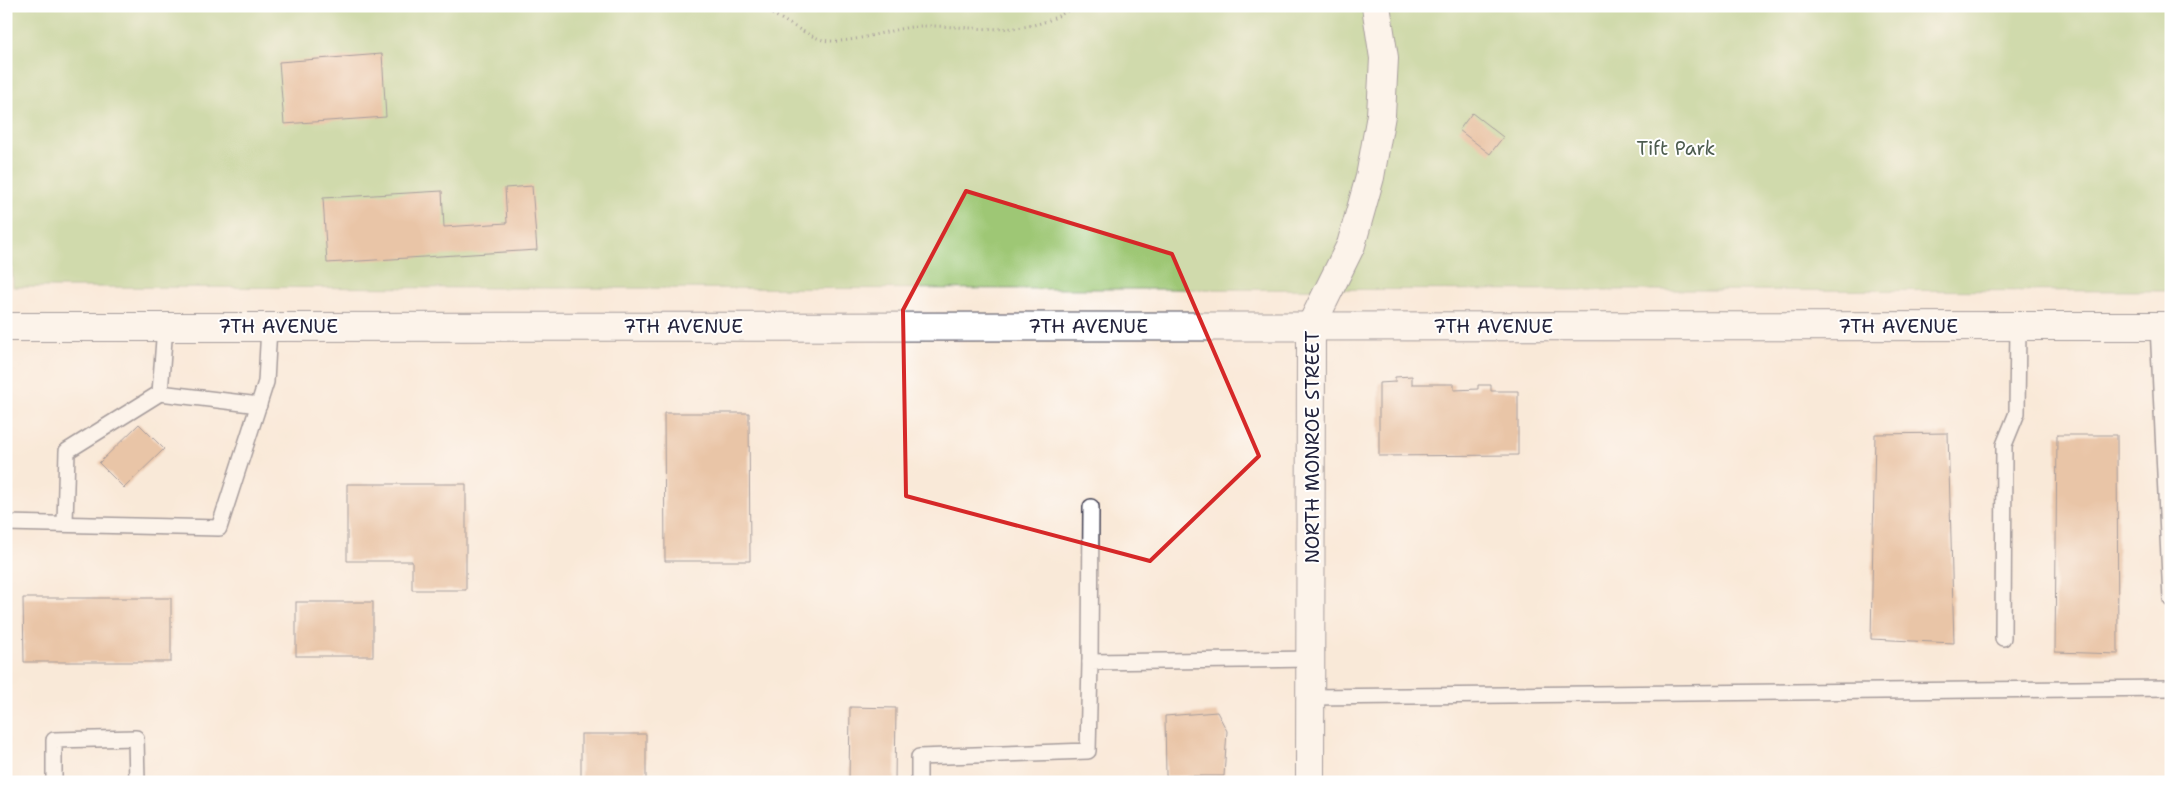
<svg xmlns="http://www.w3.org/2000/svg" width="2177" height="788" font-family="'Shantell Sans',sans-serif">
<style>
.green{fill:#9ec774;stroke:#607458}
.building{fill:#d6996a}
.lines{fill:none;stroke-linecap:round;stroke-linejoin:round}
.lane-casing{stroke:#424053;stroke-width:18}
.street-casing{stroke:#424053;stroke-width:30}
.secondary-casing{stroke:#424053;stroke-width:30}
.path{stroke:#424053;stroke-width:3;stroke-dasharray:1 4;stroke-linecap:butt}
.lane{stroke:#fff;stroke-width:15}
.street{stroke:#fff;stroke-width:28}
.secondary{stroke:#fff;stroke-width:28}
.marked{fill:none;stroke:#d62828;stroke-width:4;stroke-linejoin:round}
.labels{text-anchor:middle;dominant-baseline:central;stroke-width:4;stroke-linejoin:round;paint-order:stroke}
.park-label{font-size:19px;fill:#4d5c4f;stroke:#fff}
.street-label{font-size:19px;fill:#22223b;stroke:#fff}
</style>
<rect width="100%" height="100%" fill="#fff"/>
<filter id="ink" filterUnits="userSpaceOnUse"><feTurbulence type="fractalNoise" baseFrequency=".02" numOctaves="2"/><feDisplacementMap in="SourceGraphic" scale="10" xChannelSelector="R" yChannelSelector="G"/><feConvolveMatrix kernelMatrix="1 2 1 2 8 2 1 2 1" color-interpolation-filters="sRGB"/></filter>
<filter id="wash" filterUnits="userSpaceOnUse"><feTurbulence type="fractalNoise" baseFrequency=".0096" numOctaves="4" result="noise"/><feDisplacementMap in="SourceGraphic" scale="20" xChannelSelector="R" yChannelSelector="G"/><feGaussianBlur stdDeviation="1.12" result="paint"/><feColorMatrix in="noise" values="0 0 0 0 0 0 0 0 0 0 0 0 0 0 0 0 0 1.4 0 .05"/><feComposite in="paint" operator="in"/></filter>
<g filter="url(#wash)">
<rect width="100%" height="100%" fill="#f9e9d8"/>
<path class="green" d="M6,6H2171V291L13,287L6,90Z"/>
<g id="blocks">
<g class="building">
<path d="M382,54L386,117L284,124L279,62Z"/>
<path d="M1472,113L1503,137L1490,154L1459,130Z"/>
<path d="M532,186L537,250L327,263L323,198L442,191L444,227L507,223L505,188Z"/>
<path d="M1412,376V384H1454V390L1478,389V385H1491V391H1518V455L1379,456V383L1395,382V377Z"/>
<path d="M664,413H749L750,561H665Z"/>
<path d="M139,424L164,449L124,488L99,463Z"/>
<path d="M1948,433L1954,643L1871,639L1875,434Z"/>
<path d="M2057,435H2117L2118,654L2055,652Z"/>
<path d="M347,484H466V590H412V561H347Z"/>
<path d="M23,598H171V662H24Z"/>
<rect x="296" y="602" width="77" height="54"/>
<path d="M850,707L896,708L895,782H849Z"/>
<path d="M1217,712L1227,731L1224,776H1166L1165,716Z"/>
<rect x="581" y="734" width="65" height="48"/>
</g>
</g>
</g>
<g filter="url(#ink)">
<use href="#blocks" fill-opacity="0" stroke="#424053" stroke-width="1"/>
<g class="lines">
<defs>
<g id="lane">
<path d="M2158,326L2171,599"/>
<path d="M160,393L259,405"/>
<path d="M6,523L219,528L266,382L269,327"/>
<path d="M65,523L67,451L160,393L165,326"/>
<path d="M2003,638L2004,445L2017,413L2018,326"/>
<path d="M1090,662L1091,507"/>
<path d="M1310,697L2171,688"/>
<path d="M54,782V740L136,738L137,782"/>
<path d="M919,782V757L1088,751L1090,662L1311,659"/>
</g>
<path id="street" d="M1310,782L1311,326L1351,245L1370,177L1381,115L1384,58L1376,6"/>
<path id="secondary" d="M6,327L2171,326"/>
</defs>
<use href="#lane" class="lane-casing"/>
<use href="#street" class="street-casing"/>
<use href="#secondary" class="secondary-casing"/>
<path class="path" d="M767,6L772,14C786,21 808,36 823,40C849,46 893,27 922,26C974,25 1028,41 1074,6"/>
<use href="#lane" class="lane"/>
<use href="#street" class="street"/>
<use href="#secondary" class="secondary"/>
</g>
</g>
<path d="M0 0H2177V788H0ZM966,191L1172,254L1259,456L1150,561L906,496L903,310Z" fill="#f9e9d8" fill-opacity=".55" fill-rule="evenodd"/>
<path class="marked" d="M966,191L1172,254L1259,456L1150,561L906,496L903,310Z"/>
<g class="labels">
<g class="park-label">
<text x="1676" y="148">Tift Park</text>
</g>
<g class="street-label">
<text x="278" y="326">7TH AVENUE</text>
<text x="683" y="326">7TH AVENUE</text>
<text x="1088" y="326">7TH AVENUE</text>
<text x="1493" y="326">7TH AVENUE</text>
<text x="1898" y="326">7TH AVENUE</text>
<text transform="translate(1312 447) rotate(-90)">NORTH MONROE STREET</text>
</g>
</g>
<rect width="2177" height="788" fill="none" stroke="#fff" stroke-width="25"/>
</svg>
